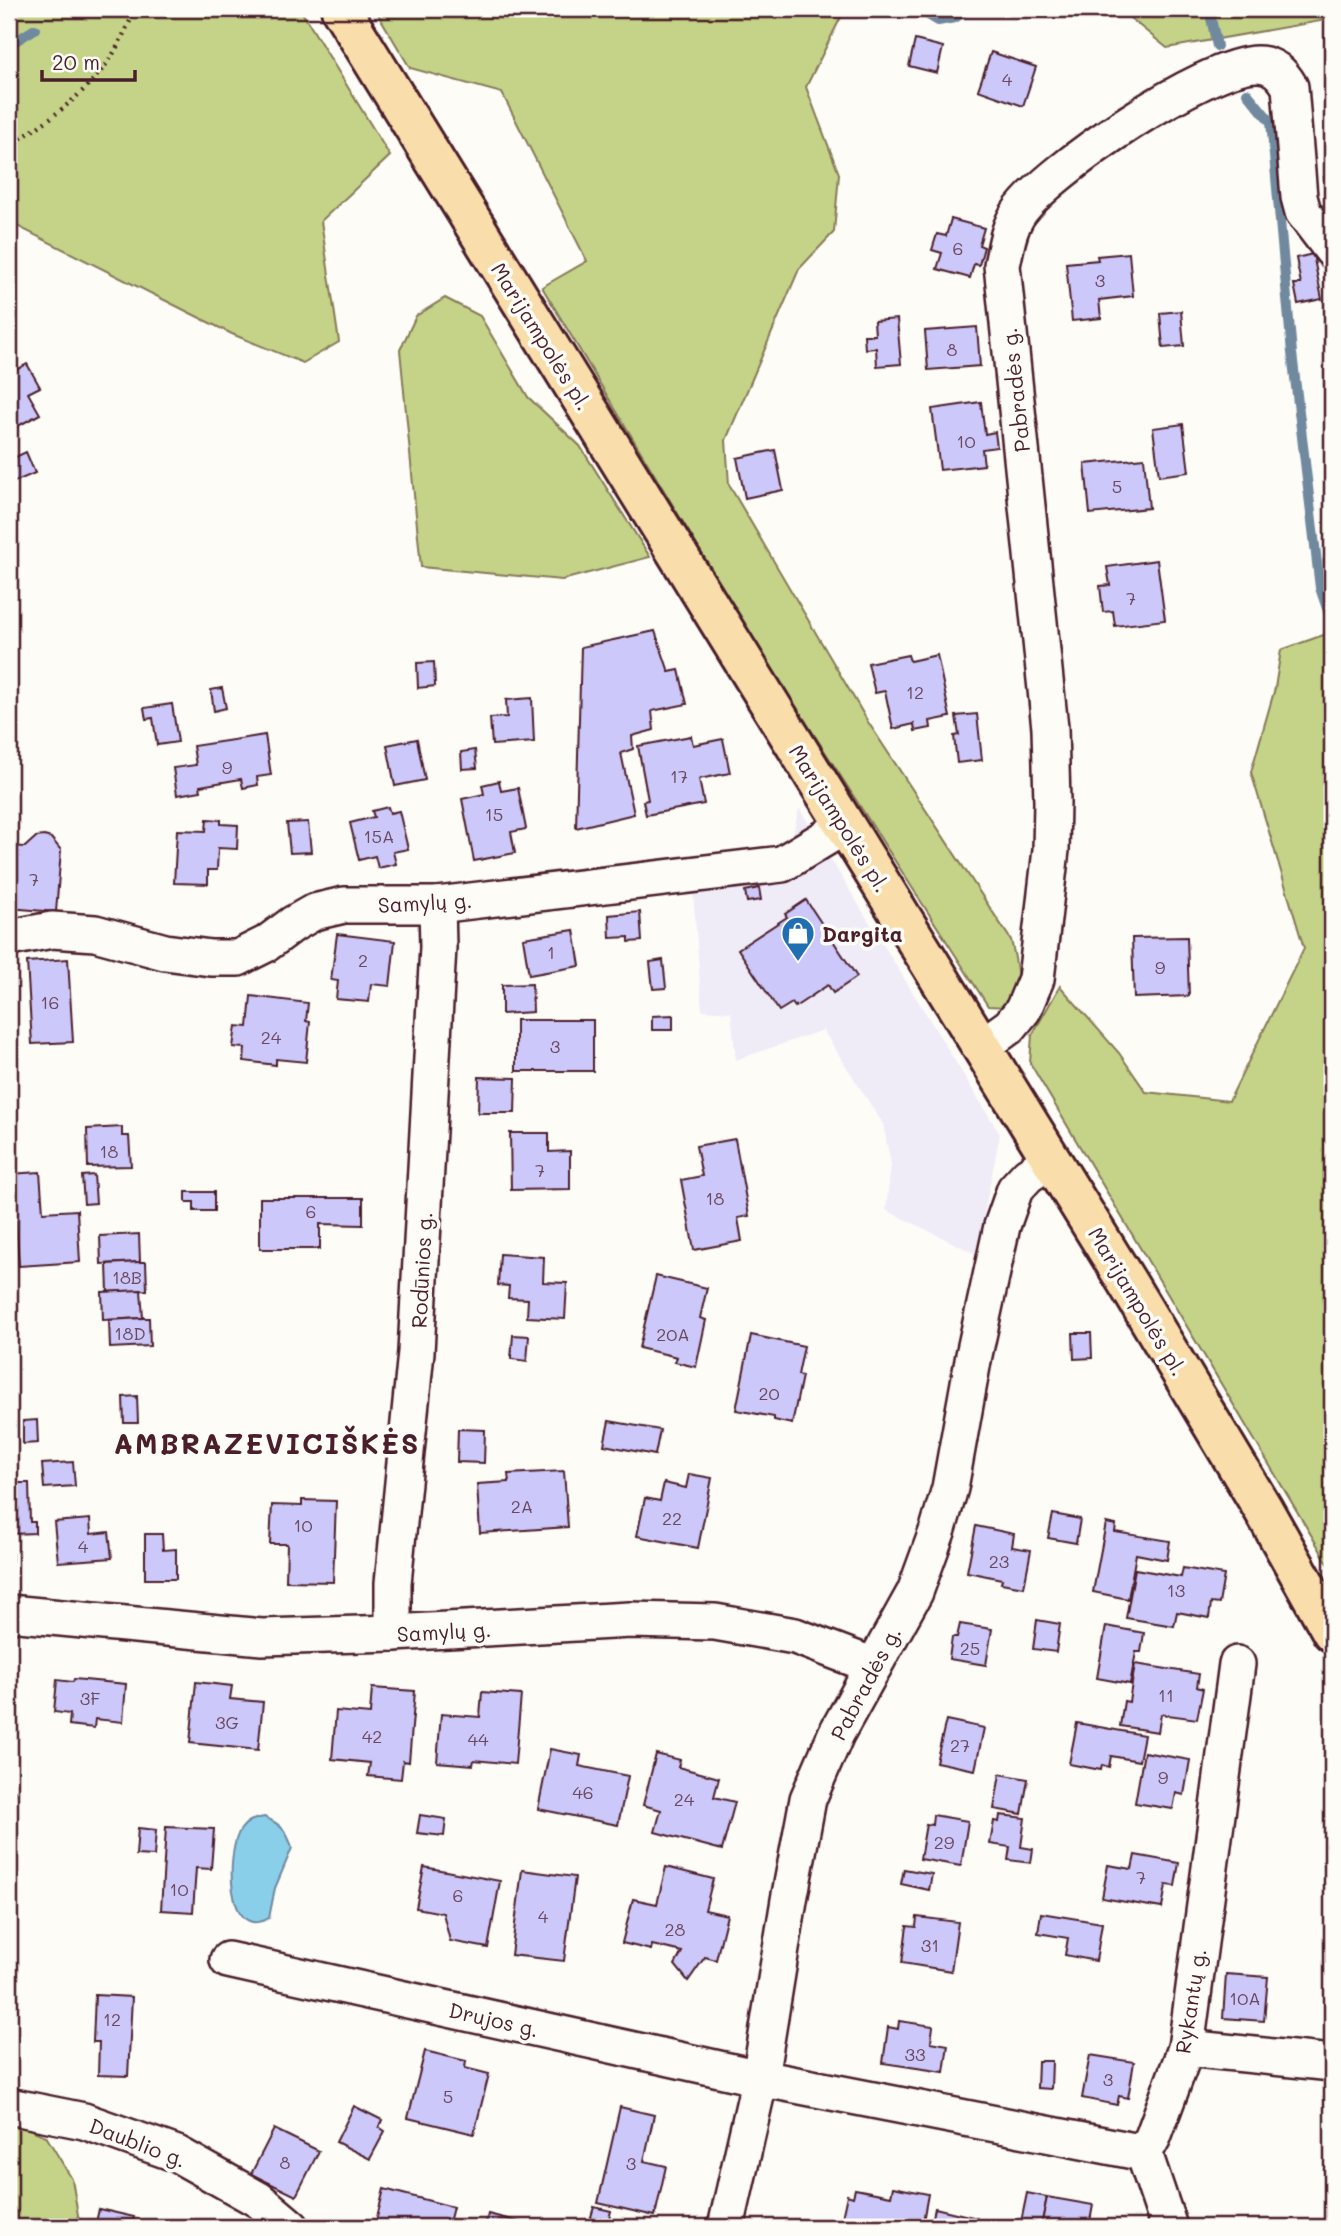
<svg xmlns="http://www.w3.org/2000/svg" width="1341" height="2236" font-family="Mali,sans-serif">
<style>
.built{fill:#efecf8}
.green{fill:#c4d387;stroke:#877959;stroke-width:2}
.water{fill:#89cfea;stroke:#70899e;stroke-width:2}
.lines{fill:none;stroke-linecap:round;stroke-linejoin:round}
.stream{stroke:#70899e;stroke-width:10}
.building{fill:#cdc8fa;stroke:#4a1f2b;stroke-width:2}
.minor-casing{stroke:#4a1f2b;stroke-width:40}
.major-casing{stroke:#4a1f2b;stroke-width:44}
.path{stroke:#4a1f2b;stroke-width:4.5;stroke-dasharray:2 5;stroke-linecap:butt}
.minor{stroke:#fdfcf7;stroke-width:35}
.major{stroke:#f9deab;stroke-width:38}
.labels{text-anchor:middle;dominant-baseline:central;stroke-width:7;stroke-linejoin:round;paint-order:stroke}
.number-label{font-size:18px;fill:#6b495f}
.street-label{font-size:21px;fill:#4a1f2b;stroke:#fdfcf7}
.poi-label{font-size:21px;font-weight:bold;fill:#4a1f2b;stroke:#fdfcf7;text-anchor:start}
.district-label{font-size:28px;font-weight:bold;letter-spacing:2px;fill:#4a1f2b;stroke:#fdfcf7}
</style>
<rect width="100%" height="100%" fill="#fdfcf7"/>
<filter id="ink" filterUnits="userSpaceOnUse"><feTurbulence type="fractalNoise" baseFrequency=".0143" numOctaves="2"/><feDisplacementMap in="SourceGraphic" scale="14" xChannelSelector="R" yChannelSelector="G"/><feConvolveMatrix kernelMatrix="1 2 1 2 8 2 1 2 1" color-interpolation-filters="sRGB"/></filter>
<g filter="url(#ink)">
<path class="built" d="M799,808L1000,1134L976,1254L886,1210L891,1164L883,1124L823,1030L736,1060L731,1012L702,1010L691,864L768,857L792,839Z"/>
<g class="green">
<path d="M9,9H300L390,156L321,221L339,342L303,363L232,334L9,222Z"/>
<path d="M375,9H845L806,87L839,174L834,232L799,269L726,440L729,485L868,722L1011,940C1017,967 1023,983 1007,1007L988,1006L756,644L542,287L587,261L502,93L410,68Z"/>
<path d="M1119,9H1332V19L1167,48Z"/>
<path d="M445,298L480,316L528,397L580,446L650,557L562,580L421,567L400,350L416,316Z"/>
<path d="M1332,632V1570L1030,1063L1032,1035L1060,986L1119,1053L1146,1092L1229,1101L1304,948L1251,772L1275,688L1281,650Z"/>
<path d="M9,2121L46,2136L72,2179L80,2227H9Z"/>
</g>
<path class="water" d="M264,1817C281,1824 287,1831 292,1848L275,1888L269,1918C225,1943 226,1849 241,1829C248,1820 254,1819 264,1817Z"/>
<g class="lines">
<g class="stream">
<path d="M918,9L938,21L955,18L968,9"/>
<path d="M1209,9L1217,46"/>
<path d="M9,45L35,29"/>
<path d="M1247,93L1271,122L1292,353L1320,588L1332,623"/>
</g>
</g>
<g class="building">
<path d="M915,40L943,47L937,73L909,66Z"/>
<path d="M991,52L1036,67L1023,106L978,90Z"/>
<path d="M1332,156V210H1331L1324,177H1329L1325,158Z"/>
<path d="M951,219L984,228L979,245L984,247L979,265L974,264L970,278L937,269L942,253L932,250L937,234L946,236Z"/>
<path d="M1129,253L1133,296L1099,300L1101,318L1072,321L1066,263L1098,260L1097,256Z"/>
<path d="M1313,254L1322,299L1298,304L1294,284H1301L1296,258Z"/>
<path d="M1181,311L1184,346L1163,348L1160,313Z"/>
<path d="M897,319L901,364L877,366L876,348L865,349L864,335H875L874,321Z"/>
<path d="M977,327L980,366L928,370L925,331Z"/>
<path d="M27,364L40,387L28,393L40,414L9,431V374Z"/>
<path d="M981,402L985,434L995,432L997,447L982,449L984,465L940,470L932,409Z"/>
<path d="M1183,424L1189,472L1159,476L1153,428Z"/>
<path d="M775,450L783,490L745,498L737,458Z"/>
<path d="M26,452L35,473L12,483L9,475V460Z"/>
<path d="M1144,458L1149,508L1090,514L1085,464Z"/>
<path d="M1332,559V583L1326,584L1324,560Z"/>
<path d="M1157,560L1165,620L1115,626L1113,611L1103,612L1100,586L1110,585L1107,567Z"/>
<path d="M655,631L669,672L679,670L687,704L652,711L654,730L632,736L633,749L621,753L634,814L576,828L581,647Z"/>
<path d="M908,655L910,661L937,655L950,717L930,721L931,728L915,731L914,724L893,729L885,691L875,693L868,663Z"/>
<path d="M434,662L435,686L418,688L417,663Z"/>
<path d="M222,688L226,708L214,711L211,690Z"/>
<path d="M532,698L534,742L492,745L490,718L507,717L506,700Z"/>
<path d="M172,704L178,742L157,745L153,718L146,719L144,708Z"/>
<path d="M977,714L982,760L957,763L954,736L959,735L956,716Z"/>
<path d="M265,735L271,775L257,777L258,785L243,788L241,779L200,786L201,791L177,795L173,768L196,765L193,746Z"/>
<path d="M691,736L693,745L723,739L730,773L699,779L704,804L646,815L643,801L648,800L638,746Z"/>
<path d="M417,739L425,780L395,786L387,745Z"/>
<path d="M475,750L477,768L462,769L461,752Z"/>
<path d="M499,781L501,791L518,788L526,829L511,832L515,853L474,861L462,799L484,794L482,785Z"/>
<path d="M388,807L390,813L399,811L408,849L393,852L396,864L378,868L375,856L359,860L350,823L374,817L372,811Z"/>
<path d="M207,819L221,820V824L238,825L237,849L218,848L217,870H208V884L174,883L177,830L206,831Z"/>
<path d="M308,822L311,852L290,853L287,823Z"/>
<path d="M44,836L51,838L61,850L56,912L9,908V846L25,847L36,837Z"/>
<path d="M759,888L761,900L747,902L745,891Z"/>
<path d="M806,900L857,977L833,993L828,985L795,1007L792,1003L779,1011L738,949L787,917L785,914Z"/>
<path d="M640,912L642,941L629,942V937L610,938L609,915Z"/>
<path d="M574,930L580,966L529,975L523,938Z"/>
<path d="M337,934L395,941L390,986L371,984L369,1002L336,999L338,981L331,980Z"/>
<path d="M1187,937L1189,996L1134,998L1132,938Z"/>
<path d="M68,959L73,1042L32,1044L27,962Z"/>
<path d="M663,960L666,988L653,989L650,962Z"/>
<path d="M532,984L533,1012L502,1014V985Z"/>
<path d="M251,996L308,1003L306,1021L310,1022L306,1062L276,1059V1065L244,1061L245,1048L233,1047L236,1026L248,1027Z"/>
<path d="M673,1015V1030H652V1016Z"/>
<rect x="516" y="1020" width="77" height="51"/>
<path d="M479,1077L516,1078L515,1113H478Z"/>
<path d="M122,1127V1136H129L131,1166L88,1167L87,1129Z"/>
<path d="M510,1133H549V1152L570,1151V1189L511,1190Z"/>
<path d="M735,1139L749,1216L738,1218L742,1241L694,1250L681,1180L702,1176L696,1146Z"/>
<path d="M40,1172L43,1212L77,1210L80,1262L19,1266L16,1221L9,1222V1174Z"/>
<path d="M94,1175L96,1203L84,1204L82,1176Z"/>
<path d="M186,1192H214V1211H194V1202H186Z"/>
<path d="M260,1198H363V1225L320,1224V1249H260Z"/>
<path d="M139,1234L140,1262L101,1264L100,1236Z"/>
<path d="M500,1254L544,1257L543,1282L567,1283L565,1319L527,1317L528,1299L508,1298L509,1286L498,1285Z"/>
<path d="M140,1262H146L147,1290L108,1292L107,1264Z"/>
<path d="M656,1276L707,1288L700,1318L706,1320L696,1367L675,1362L677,1357L639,1348Z"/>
<path d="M141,1290L143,1318L103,1320L102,1292Z"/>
<path d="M143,1318H149L150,1346L110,1348L109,1320Z"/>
<path d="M1073,1333H1091L1092,1358L1074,1359Z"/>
<path d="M513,1335L529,1336L527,1361L511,1359Z"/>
<path d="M751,1335L804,1346L798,1375L802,1376L792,1424L774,1420V1417L736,1410Z"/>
<path d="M137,1396L138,1423H124L123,1397Z"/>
<path d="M37,1420L38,1443L23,1444V1421Z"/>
<path d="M609,1421L660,1430L655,1455L604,1445Z"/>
<path d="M458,1429L485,1430L484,1463L457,1462Z"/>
<path d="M73,1462L75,1486L44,1488L42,1464Z"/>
<path d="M564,1471L568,1527L480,1533L477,1484L509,1482L508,1474Z"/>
<path d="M689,1474L712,1478L698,1548L637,1536L645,1498L660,1501L664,1483L686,1488Z"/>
<path d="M11,1483H29L30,1522H35V1533L12,1534Z"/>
<path d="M302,1500L336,1501L333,1582L286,1581L287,1544H270L272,1505L302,1506Z"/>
<path d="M1053,1514L1080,1519L1076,1543L1048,1538Z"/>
<path d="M90,1519L91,1534L109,1532L112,1558L58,1562L54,1522Z"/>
<path d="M1106,1523L1116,1525L1115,1532L1170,1541L1167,1560L1136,1554L1128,1599L1093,1592Z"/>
<path d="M976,1526L1014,1534L1012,1547L1031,1550L1024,1587L1001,1583L1002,1579L967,1572Z"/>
<path d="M145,1534H162L163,1550L176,1549V1579H145Z"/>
<rect x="9" y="1537" width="3" height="23"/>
<path d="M1183,1568L1224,1575L1219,1604L1211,1603L1209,1618L1177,1612L1174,1626L1126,1618L1135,1569L1181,1577Z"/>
<path d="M1037,1620L1060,1624L1056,1652L1033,1649Z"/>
<path d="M960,1624L992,1629L986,1665L949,1659L952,1637H957Z"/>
<path d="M1106,1626L1144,1633L1141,1652H1136L1130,1684L1097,1678Z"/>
<path d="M1135,1664L1199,1674L1197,1687L1203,1689L1197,1719L1161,1714L1158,1732L1120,1726L1124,1701L1129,1702Z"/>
<path d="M74,1679L126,1684L123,1722L95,1719L94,1728L69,1725L70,1714L54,1712L57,1680L73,1682Z"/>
<path d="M196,1682L232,1686L230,1699L263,1702L258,1750L190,1743Z"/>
<path d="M372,1688L415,1691L409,1762L403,1761L401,1779L368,1776L370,1763L332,1759L336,1711L370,1714Z"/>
<path d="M482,1692L521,1695L515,1764L474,1760L473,1765L437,1762L441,1714L480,1717Z"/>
<path d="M946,1720L984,1728L975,1770L936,1762Z"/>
<path d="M1077,1723L1144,1735L1139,1761L1111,1756L1109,1767L1102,1765L1101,1770L1069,1764Z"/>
<path d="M550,1749L581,1755L579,1766L628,1776L618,1825L538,1809Z"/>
<path d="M1144,1752L1190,1760L1184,1795L1176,1793L1173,1809L1135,1803Z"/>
<path d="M656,1754L680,1760L678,1767L719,1778L714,1797L735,1802L722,1850L655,1832L661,1810L643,1805Z"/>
<path d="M9,1769L12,1770L9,1790H15L11,1834L9,1833Z"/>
<path d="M1000,1774L1028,1779L1022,1814L994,1809Z"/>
<path d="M420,1815L446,1819L444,1836L417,1833Z"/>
<path d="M933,1815L968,1821L961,1866L920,1859L926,1824L932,1825Z"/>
<path d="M1000,1815L1025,1818L1021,1847L1033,1849L1031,1863L1008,1860L1010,1847L990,1844L994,1821L999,1822Z"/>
<path d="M166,1827L214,1829L211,1869L196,1868L193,1912L161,1910Z"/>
<path d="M138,1828L156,1830L154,1856L136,1855Z"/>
<path d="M1135,1855L1179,1863L1175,1886L1166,1885L1162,1908L1102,1898L1108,1865L1132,1869Z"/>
<path d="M424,1867L500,1881L488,1948L450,1941L443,1913L416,1908Z"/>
<path d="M666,1867L713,1879L705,1910L727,1915L716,1960L705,1957L688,1981L675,1965L682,1952L652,1945L651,1950L622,1943L633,1899L657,1904Z"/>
<path d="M904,1869L932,1874L929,1890L901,1884Z"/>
<path d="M522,1870L575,1877L564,1961L511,1955Z"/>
<path d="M1041,1913L1102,1923L1096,1961L1065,1955L1068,1938L1038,1933Z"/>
<path d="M917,1917L958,1922L951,1971L902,1963L907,1926L916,1927Z"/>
<path d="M1226,1974L1268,1977L1264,2021L1223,2018Z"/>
<path d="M95,1995L132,1997L128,2076L98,2075L99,2042H93Z"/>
<path d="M899,2021L933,2026L931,2042L948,2045L944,2072L883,2063L888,2027L898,2029Z"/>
<path d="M425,2051L466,2061L465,2068L489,2074L474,2134L408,2118Z"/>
<path d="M1090,2055L1134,2062L1128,2098L1119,2096L1117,2105L1082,2098Z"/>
<path d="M1038,2061H1052L1051,2089L1037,2088Z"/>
<path d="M354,2106L382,2120L379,2127L385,2131L370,2159L336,2142Z"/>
<path d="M620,2107L654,2115L644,2161L666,2166L655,2216L598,2203Z"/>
<path d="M274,2129L319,2151L296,2196L251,2174Z"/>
<path d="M893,2187L928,2194L922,2227H840L847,2195L853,2197L855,2189L891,2196Z"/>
<path d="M384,2189L453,2207L448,2227H399L376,2221Z"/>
<path d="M1027,2193L1047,2197L1041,2227H1020Z"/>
<path d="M1047,2197L1093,2205L1089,2227H1041Z"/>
<path d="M594,2207L611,2211L607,2227H588Z"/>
<path d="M935,2208L977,2218L975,2227H931Z"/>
<path d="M99,2209L134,2217L133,2222L154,2227H95Z"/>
<path d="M488,2214L539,2227H485Z"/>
</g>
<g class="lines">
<defs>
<g id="minor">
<path d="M9,938L52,930L95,933L165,952L211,958H238L266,944L293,924L314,912L344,905H437L782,864L845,826"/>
<path d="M981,1047L1010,1026L1023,1010L1036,979L1051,850L1052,802L1050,728L1002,265C1006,248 1008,229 1018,214C1047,171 1206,64 1257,64C1273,64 1282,73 1290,87L1299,197L1303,212L1332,250"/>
<path d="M9,1613L262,1637L393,1633L630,1620L715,1622L795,1636L874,1666"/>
<path d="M393,1633V1583L416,1352L438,947L437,905"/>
<path d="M228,1960L760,2078L1144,2153L1153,2137L1186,2048L1237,1664"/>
<path d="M1186,2048L1332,2063"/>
<path d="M9,2106L84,2121L177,2154L259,2200L291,2227"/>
<path d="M1144,2153L1169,2227"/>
<path d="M726,2227L760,2078L789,1900L808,1799L836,1734L915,1592L938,1529L950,1488L974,1355L1002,1226L1015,1189L1028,1175L1051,1160"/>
</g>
<path id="major" d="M341,9L1128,1284L1263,1509L1332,1632"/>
</defs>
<use href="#minor" class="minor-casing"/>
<use href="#major" class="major-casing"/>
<path class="path" d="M9,146C47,122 81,98 108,62C119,46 127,26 136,9"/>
<use href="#minor" class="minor"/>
<use href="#major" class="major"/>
</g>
</g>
<defs>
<symbol id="shop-pin" viewBox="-11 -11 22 30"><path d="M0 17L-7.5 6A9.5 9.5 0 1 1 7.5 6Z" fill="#1f6fb2" stroke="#fdfcf7"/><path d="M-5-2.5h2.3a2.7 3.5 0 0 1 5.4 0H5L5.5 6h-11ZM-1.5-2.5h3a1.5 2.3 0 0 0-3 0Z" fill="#fff"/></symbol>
</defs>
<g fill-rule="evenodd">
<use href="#shop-pin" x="779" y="914" width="38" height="52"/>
</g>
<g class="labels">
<g class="number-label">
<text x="1007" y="79">4</text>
<text x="958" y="248">6</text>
<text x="1100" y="280">3</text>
<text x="952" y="349">8</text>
<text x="966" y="441">10</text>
<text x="1117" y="486">5</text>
<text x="1131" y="598">7</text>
<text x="915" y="692">12</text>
<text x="227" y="767">9</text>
<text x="679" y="776">17</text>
<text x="494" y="814">15</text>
<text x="379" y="836">15A</text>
<text x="34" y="879">7</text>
<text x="551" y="952">1</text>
<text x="363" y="960">2</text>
<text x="1160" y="967">9</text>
<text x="50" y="1002">16</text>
<text x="271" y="1037">24</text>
<text x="555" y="1046">3</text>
<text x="109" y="1151">18</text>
<text x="540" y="1170">7</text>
<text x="715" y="1198">18</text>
<text x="311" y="1211">6</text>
<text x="127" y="1277">18B</text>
<text x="130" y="1333">18D</text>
<text x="673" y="1334">20A</text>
<text x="769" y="1393">20</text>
<text x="522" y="1506">2A</text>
<text x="672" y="1518">22</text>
<text x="303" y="1525">10</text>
<text x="83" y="1546">4</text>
<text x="999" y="1561">23</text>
<text x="1176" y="1590">13</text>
<text x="970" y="1648">25</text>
<text x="1166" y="1695">11</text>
<text x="90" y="1698">3F</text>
<text x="227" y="1722">3G</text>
<text x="372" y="1736">42</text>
<text x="478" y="1739">44</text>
<text x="960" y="1745">27</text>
<text x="1163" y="1777">9</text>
<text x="583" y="1792">46</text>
<text x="684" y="1799">24</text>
<text x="944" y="1842">29</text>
<text x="1141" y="1877">7</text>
<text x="179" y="1889">10</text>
<text x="458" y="1895">6</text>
<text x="543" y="1916">4</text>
<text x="675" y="1929">28</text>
<text x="930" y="1945">31</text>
<text x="1245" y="1998">10A</text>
<text x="112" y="2019">12</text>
<text x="915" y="2054">33</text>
<text x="1108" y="2079">3</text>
<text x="448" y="2096">5</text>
<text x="285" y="2162">8</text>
<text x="631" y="2163">3</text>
</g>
<g class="street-label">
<text transform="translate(542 336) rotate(58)">Marijampolės pl.</text>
<text transform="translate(1015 390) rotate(-96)">Pabradės g.</text>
<text transform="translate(840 818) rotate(58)">Marijampolės pl.</text>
<text transform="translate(425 902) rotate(-3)">Samylų g.</text>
<text transform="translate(421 1270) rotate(-87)">Rodūnios g.</text>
<text transform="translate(1138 1301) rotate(59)">Marijampolės pl.</text>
<text transform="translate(444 1631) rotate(-3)">Samylų g.</text>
<text transform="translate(865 1683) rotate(-62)">Pabradės g.</text>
<text transform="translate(1190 2001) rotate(-81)">Rykantų g.</text>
<text transform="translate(494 2019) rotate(13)">Drujos g.</text>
<text transform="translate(138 2142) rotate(21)">Daublio g.</text>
</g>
<g class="poi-label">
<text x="822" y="933">Dargita</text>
</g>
<g class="district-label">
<text x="267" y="1443">AMBRAZEVICIŠKĖS</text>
</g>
</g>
<rect width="1341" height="2236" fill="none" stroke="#fdfcf7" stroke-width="35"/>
<rect x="18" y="18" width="1306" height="2201" fill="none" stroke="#4a1f2b" stroke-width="2.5" filter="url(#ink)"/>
<path d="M42 70v10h93v-10" fill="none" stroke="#4a1f2b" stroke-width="3.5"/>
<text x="52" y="70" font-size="21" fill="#4a1f2b" stroke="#fdfcf7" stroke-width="5" paint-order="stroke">20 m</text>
</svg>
